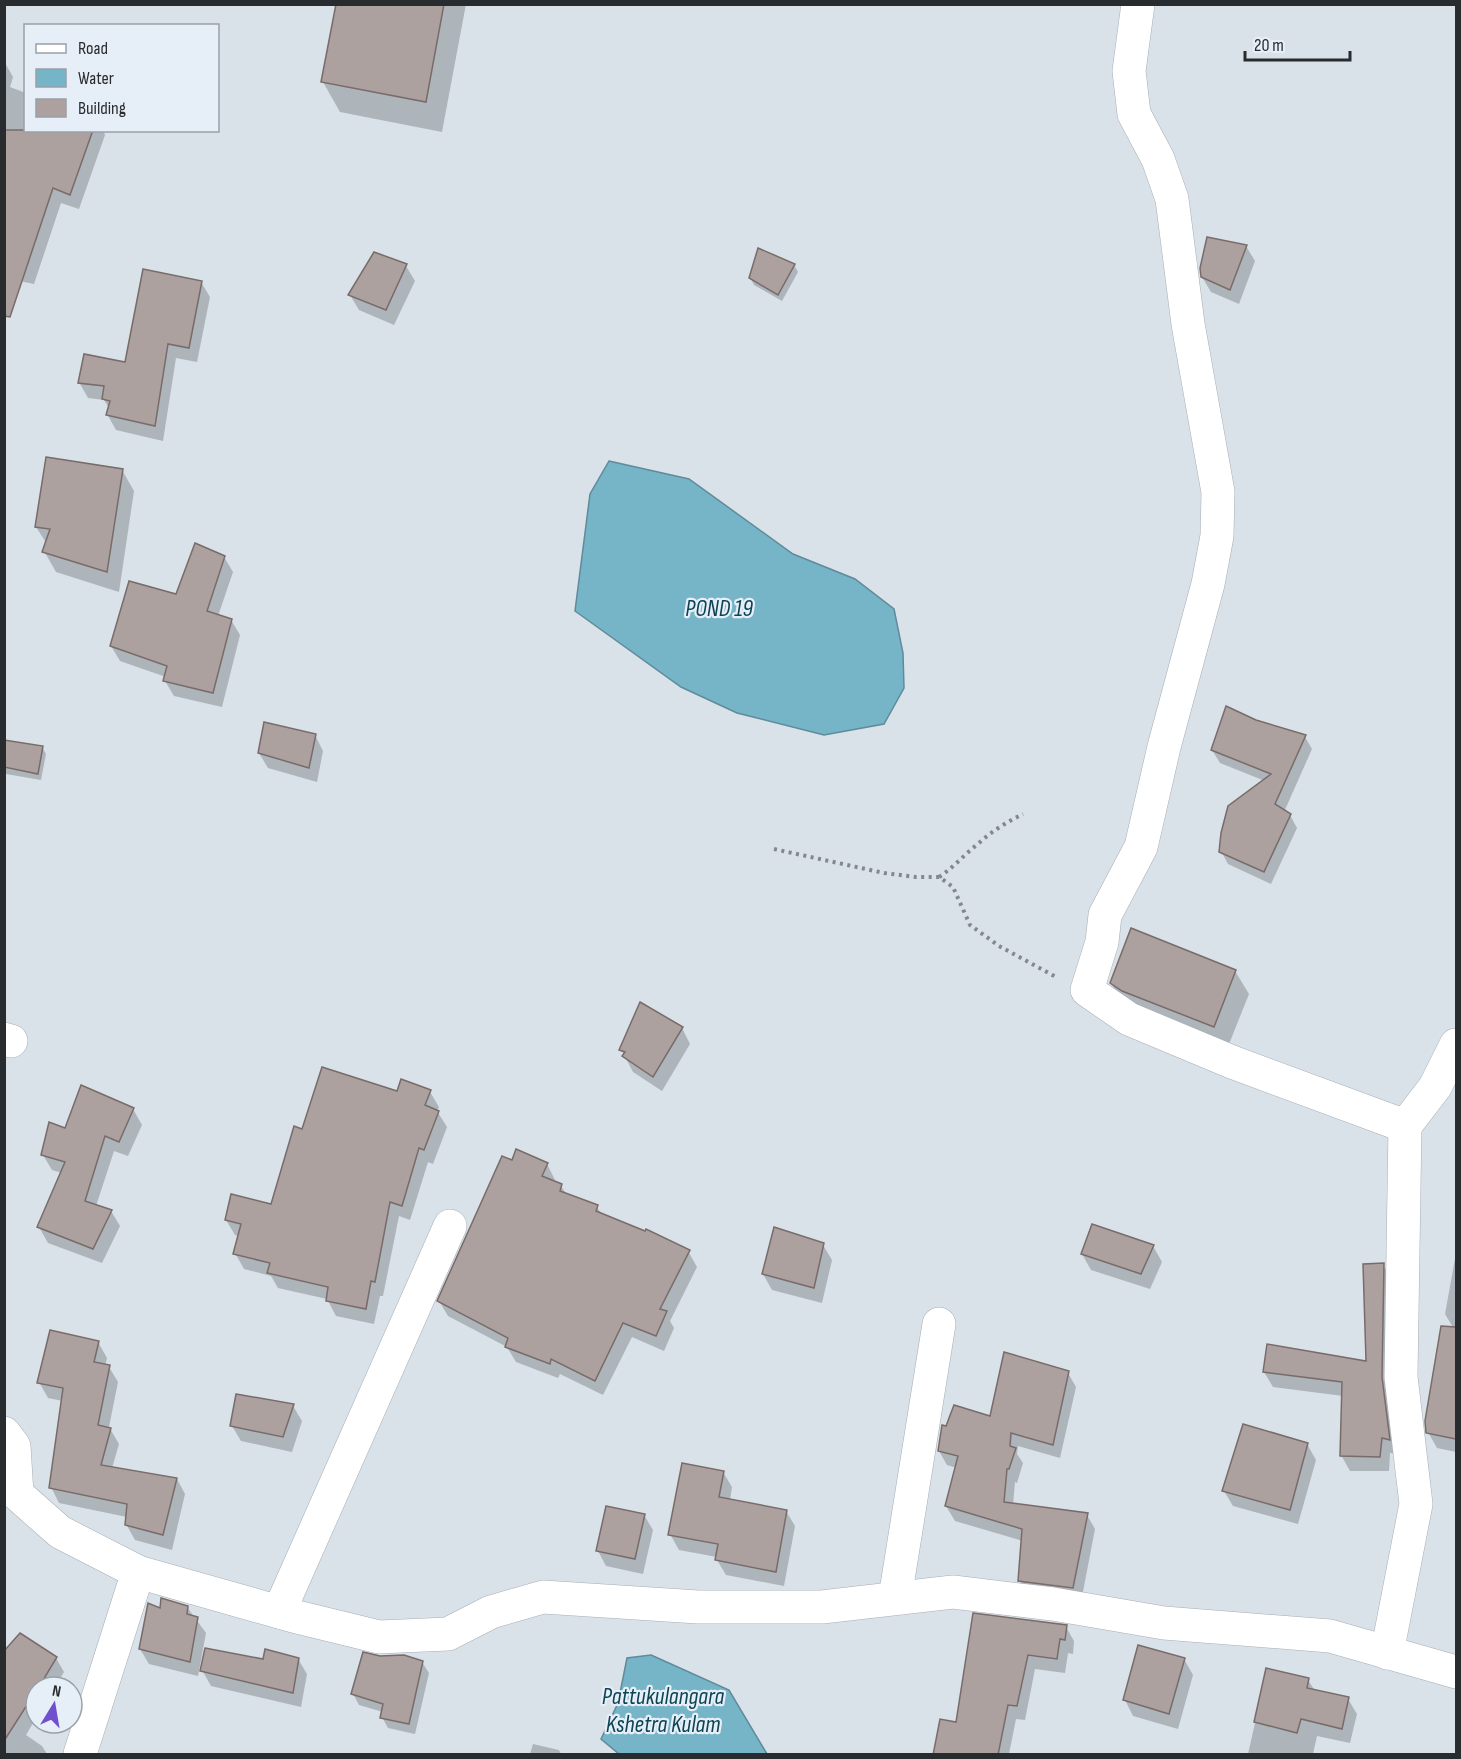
<svg xmlns="http://www.w3.org/2000/svg" width="1461" height="1759" font-family="'Sofia Sans Condensed',sans-serif">
<style>
.water{fill:#76b4c8;stroke:#5f8b9a;stroke-width:1.5}
.shadow{fill:#0003}
.building{fill:#ada19f;stroke:#786c6a;stroke-width:1.5}
.lines{fill:none;stroke-linecap:round;stroke-linejoin:round}
.minor-casing{stroke:#a7aeb6;stroke-width:34}
.path{stroke:#83888e;stroke-width:4;stroke-dasharray:3 4.5;stroke-linecap:butt}
.minor{stroke:#fff;stroke-width:33}
.labels{text-anchor:middle;dominant-baseline:central;stroke-width:4.5;stroke-linejoin:round;paint-order:stroke}
.water-label{font-size:24px;font-style:italic;fill:#0c4453;stroke:#e6eef7}
</style>
<rect width="100%" height="100%" fill="#d9e1e9"/>
<g class="water">
<path d="M609,461L689,479L793,554L855,579L894,609L903,653L904,688L884,724L824,735L737,713L681,687L575,611L590,494Z"/>
<path d="M651,1655L729,1690L767,1754H619L601,1739L618,1703L627,1658Z"/>
</g>
<g class="shadow">
<path d="M338,4H466L442,132L340,112L323,82Z"/>
<path d="M4,61L13,77L10,87L26,93V130H103L105,135L79,209L61,203L34,284L10,279L4,131Z"/>
<path d="M1246,246L1255,261L1239,304L1211,292L1202,277Z"/>
<path d="M375,253L406,266L415,281L394,325L359,310L350,295Z"/>
<path d="M794,265L798,272L782,301L754,285L750,277Z"/>
<path d="M201,282L210,297L197,362L176,358L163,441L116,430L107,414L109,408L104,400L88,398L79,382L126,364Z"/>
<path d="M122,470L134,491L119,592L56,572L44,551L47,544L36,527Z"/>
<path d="M224,557L233,572L218,616L231,620L240,635L222,707L174,696L165,681L166,677L120,661L111,646L177,596Z"/>
<path d="M1256,722L1305,737L1312,749L1284,812L1290,815L1297,828L1271,884L1228,864L1221,851L1265,781L1220,763L1212,750Z"/>
<path d="M315,735L323,751L317,782L268,768L259,753Z"/>
<path d="M42,747L46,754L41,780L6,774L4,770V757Z"/>
<path d="M1235,971L1249,994L1227,1049L1125,1006L1111,983Z"/>
<path d="M682,1028L690,1044L662,1091L633,1072L621,1049Z"/>
<path d="M430,1092L439,1107L437,1111L447,1127L433,1164L428,1162L410,1220L399,1216L383,1296H380L374,1324L336,1316L327,1299L278,1288L271,1276L244,1269L235,1253L239,1236L235,1235L226,1220L272,1206L303,1130L398,1093Z"/>
<path d="M133,1109L142,1125L128,1156L114,1151L96,1206L111,1211L120,1226L102,1263L48,1243L39,1227L62,1173L52,1170L43,1155L66,1130Z"/>
<path d="M512,1162L547,1164L555,1180L554,1182L561,1186L567,1195L597,1207L602,1215L688,1251L697,1267L670,1321L674,1328L664,1351L632,1337L603,1395L560,1374L558,1378L516,1362L507,1347L448,1316L439,1301Z"/>
<path d="M823,1245L832,1260L822,1303L772,1290L763,1274Z"/>
<path d="M1153,1246L1162,1262L1150,1289L1091,1270L1082,1254Z"/>
<path d="M1456,1253V1330L1454,1329L1445,1314Z"/>
<path d="M1383,1265L1392,1280L1397,1454L1390,1453L1389,1471H1350L1341,1455L1343,1396L1273,1387L1264,1372L1367,1363Z"/>
<path d="M98,1342L107,1358L105,1366L109,1367L118,1382L109,1427L119,1444L112,1468L177,1479L185,1494L172,1550L135,1540L126,1524L127,1517L59,1503L51,1487L63,1401L48,1398L39,1382Z"/>
<path d="M1454,1370H1456V1452L1437,1448L1428,1432Z"/>
<path d="M1068,1373L1076,1387L1060,1458L1018,1446L1017,1454L1023,1463L1017,1483L1015,1482L1013,1505L1087,1515L1095,1529L1081,1602L1028,1595L1020,1581L1023,1541L955,1521L946,1506L957,1468L947,1465L939,1451L947,1428L991,1418Z"/>
<path d="M293,1406L302,1421L292,1452L241,1441L232,1426Z"/>
<path d="M1307,1444L1316,1460L1298,1524L1233,1506L1224,1491Z"/>
<path d="M723,1472L732,1487L730,1500L786,1511L795,1526L784,1586L726,1575L717,1560V1557L679,1550L670,1534Z"/>
<path d="M644,1515L653,1530L643,1574L606,1566L598,1551Z"/>
<path d="M187,1607L206,1633L198,1676L149,1664L140,1649L161,1610Z"/>
<path d="M974,1615L1066,1627L1074,1641L1073,1654L1068,1653L1065,1673L1035,1669L1025,1720L1016,1719L1009,1754H935L957,1724Z"/>
<path d="M4,1653L56,1658L64,1672L55,1687H36V1718L26,1735L42,1746L47,1754H4Z"/>
<path d="M298,1659L307,1674L301,1707L211,1686L202,1670L264,1661Z"/>
<path d="M1184,1659L1193,1675L1178,1729L1133,1716L1125,1700Z"/>
<path d="M422,1662L429,1673L415,1734L388,1728L382,1717L383,1712L359,1705L353,1694Z"/>
<path d="M1267,1670L1308,1680L1315,1691L1348,1699L1357,1714L1350,1743L1317,1736L1313,1754H1248Z"/>
<path d="M533,1744L559,1750L561,1754H530Z"/>
</g>
<g class="building">
<path d="M336,4H444L426,102L321,82Z"/>
<path d="M4,130H93L70,195L53,188L10,317L4,316Z"/>
<path d="M1207,237L1247,245L1230,290L1201,277L1200,268Z"/>
<path d="M758,248L795,264L778,295L749,278Z"/>
<path d="M374,252L407,264L386,310L348,295Z"/>
<path d="M143,269L202,281L189,348L168,344L155,426L106,415L110,401L102,399L104,386L78,383L84,354L125,362Z"/>
<path d="M46,457L123,469L107,572L42,552L50,529L35,527Z"/>
<path d="M195,543L225,556L207,611L232,619L213,693L163,681L167,666L110,646L129,581L176,594Z"/>
<path d="M1226,706L1256,720L1306,735L1275,804L1291,814L1264,872L1219,852L1221,833L1228,806L1271,774L1211,750Z"/>
<path d="M264,722L316,734L309,768L258,753Z"/>
<path d="M4,740L43,746L38,774L4,767Z"/>
<path d="M1131,928L1236,970L1214,1027L1122,991L1110,983Z"/>
<path d="M640,1002L683,1027L653,1077L622,1056L625,1052L619,1050Z"/>
<path d="M322,1067L397,1091L401,1079L431,1090L425,1105L439,1111L424,1150L419,1148L402,1206L390,1202L375,1282L371,1281L366,1309L326,1301L328,1287L267,1273L270,1263L233,1254L241,1224L225,1220L231,1194L271,1204L294,1126L302,1129Z"/>
<path d="M81,1085L134,1108L119,1142L105,1136L85,1201L112,1210L93,1249L37,1227L65,1162L41,1155L49,1122L65,1128Z"/>
<path d="M516,1149L548,1163L542,1176L562,1184L560,1191L598,1205L596,1211L645,1231L646,1229L690,1250L660,1309L667,1311L656,1336L623,1323L595,1381L551,1359L550,1364L505,1347L508,1338L437,1301L502,1156L512,1160Z"/>
<path d="M1092,1224L1154,1245L1141,1274L1081,1254Z"/>
<path d="M774,1227L824,1243L814,1288L762,1274Z"/>
<path d="M1384,1263L1382,1377L1390,1440L1382,1438L1380,1457L1340,1456L1342,1382L1263,1372L1267,1344L1366,1361L1363,1264Z"/>
<path d="M1441,1326L1456,1327V1439L1426,1433L1425,1421Z"/>
<path d="M50,1330L99,1341L94,1362L110,1365L98,1425L111,1428L101,1465L177,1478L163,1535L125,1525L127,1504L49,1488L63,1388L37,1383Z"/>
<path d="M1004,1352L1069,1371L1053,1445L1011,1433L1010,1446L1016,1448L1009,1469H1007L1004,1502L1088,1513L1073,1588L1018,1581L1022,1529L945,1506L958,1456L938,1451L942,1425L946,1426L954,1405L990,1416Z"/>
<path d="M236,1394L294,1404L283,1437L230,1426Z"/>
<path d="M1243,1424L1308,1443L1290,1510L1222,1491Z"/>
<path d="M682,1463L724,1471L719,1497L787,1510L776,1572L715,1560L718,1544L668,1535Z"/>
<path d="M606,1506L645,1514L635,1559L596,1551Z"/>
<path d="M161,1598L188,1606L187,1614L198,1617L190,1662L139,1649L148,1603L160,1608Z"/>
<path d="M973,1613L1067,1625L1065,1640L1060,1639L1057,1659L1028,1655L1017,1706L1008,1705L998,1755H933L940,1719L956,1722Z"/>
<path d="M20,1633L57,1657L39,1687H36V1691L4,1741V1651Z"/>
<path d="M1138,1645L1185,1658L1169,1714L1123,1700Z"/>
<path d="M205,1648L263,1659L265,1649L299,1658L293,1693L200,1671Z"/>
<path d="M363,1652L380,1656L404,1655L423,1661L409,1724L380,1718L383,1704L351,1694Z"/>
<path d="M1266,1668L1309,1678L1307,1688L1349,1697L1342,1729L1301,1719L1297,1733L1254,1722Z"/>
</g>
<g class="lines">
<defs>
<g id="minor">
<path d="M1138,4L1129,71L1134,114L1158,159L1172,199L1188,324L1218,492L1217,536L1208,584L1164,747L1141,847L1105,915L1102,942L1087,990L1129,1019L1232,1062L1405,1126L1435,1087L1456,1045"/>
<path d="M4,1039L11,1041"/>
<path d="M4,1433L14,1446L17,1494L60,1532L138,1572L293,1616L379,1637L448,1634L491,1612L543,1597L698,1607H822L953,1592L1053,1604L1164,1623L1330,1636L1456,1672"/>
<path d="M895,1598L939,1324"/>
<path d="M279,1612L450,1226"/>
<path d="M1387,1653L1416,1504L1401,1377L1405,1126"/>
<path d="M80,1754L138,1572"/>
</g>
</defs>
<use href="#minor" class="minor-casing"/>
<g class="path">
<path d="M774,849L884,873L916,877H939L953,887L970,925L999,946L1056,977"/>
<path d="M939,877C954,867 965,854 979,843C992,831 1007,822 1023,814"/>
</g>
<use href="#minor" class="minor"/>
</g>
<g class="labels">
<g class="water-label">
<text x="719" y="608">POND 19</text>
<text x="663" y="1696">Pattukulangara<tspan x="663" dy="28">Kshetra Kulam</tspan></text>
</g>
</g>
<rect width="1461" height="1759" fill="none" stroke="#292c2f" stroke-width="12"/>
<rect x="24" y="24" width="195" height="108" fill="#e6eef7" stroke="#9aa0a7" stroke-width="1.5"/>
<rect x="36" y="44" width="30" height="9" fill="#ffffff" stroke="#9aa0a7" stroke-width="1.5"/>
<text x="78" y="54" font-size="18" fill="#292c2f">Road</text>
<rect x="36" y="69" width="30" height="18" fill="#76b4c8" stroke="#9aa0a7" stroke-width="1.5"/>
<text x="78" y="84" font-size="18" fill="#292c2f">Water</text>
<rect x="36" y="99" width="30" height="18" fill="#ada19f" stroke="#9aa0a7" stroke-width="1.5"/>
<text x="78" y="114" font-size="18" fill="#292c2f">Building</text>
<g transform="translate(54 1705) rotate(11)"><circle r="28" fill="#e6eef7" stroke="#9aa0a7" stroke-width="1.5"/>
<path d="M0-4.5L10 22L0 15L-10 22Z" fill="#7151cb"/>
<text y="-9" font-size="16" font-weight="bold" text-anchor="middle" fill="#292c2f">N</text>
</g>
<path d="M1245 51v9h105v-9" fill="none" stroke="#292c2f" stroke-width="3"/>
<text x="1254" y="51" font-size="18" fill="#292c2f" stroke="#e6eef7" stroke-width="4.5" paint-order="stroke">20 m</text>
</svg>
